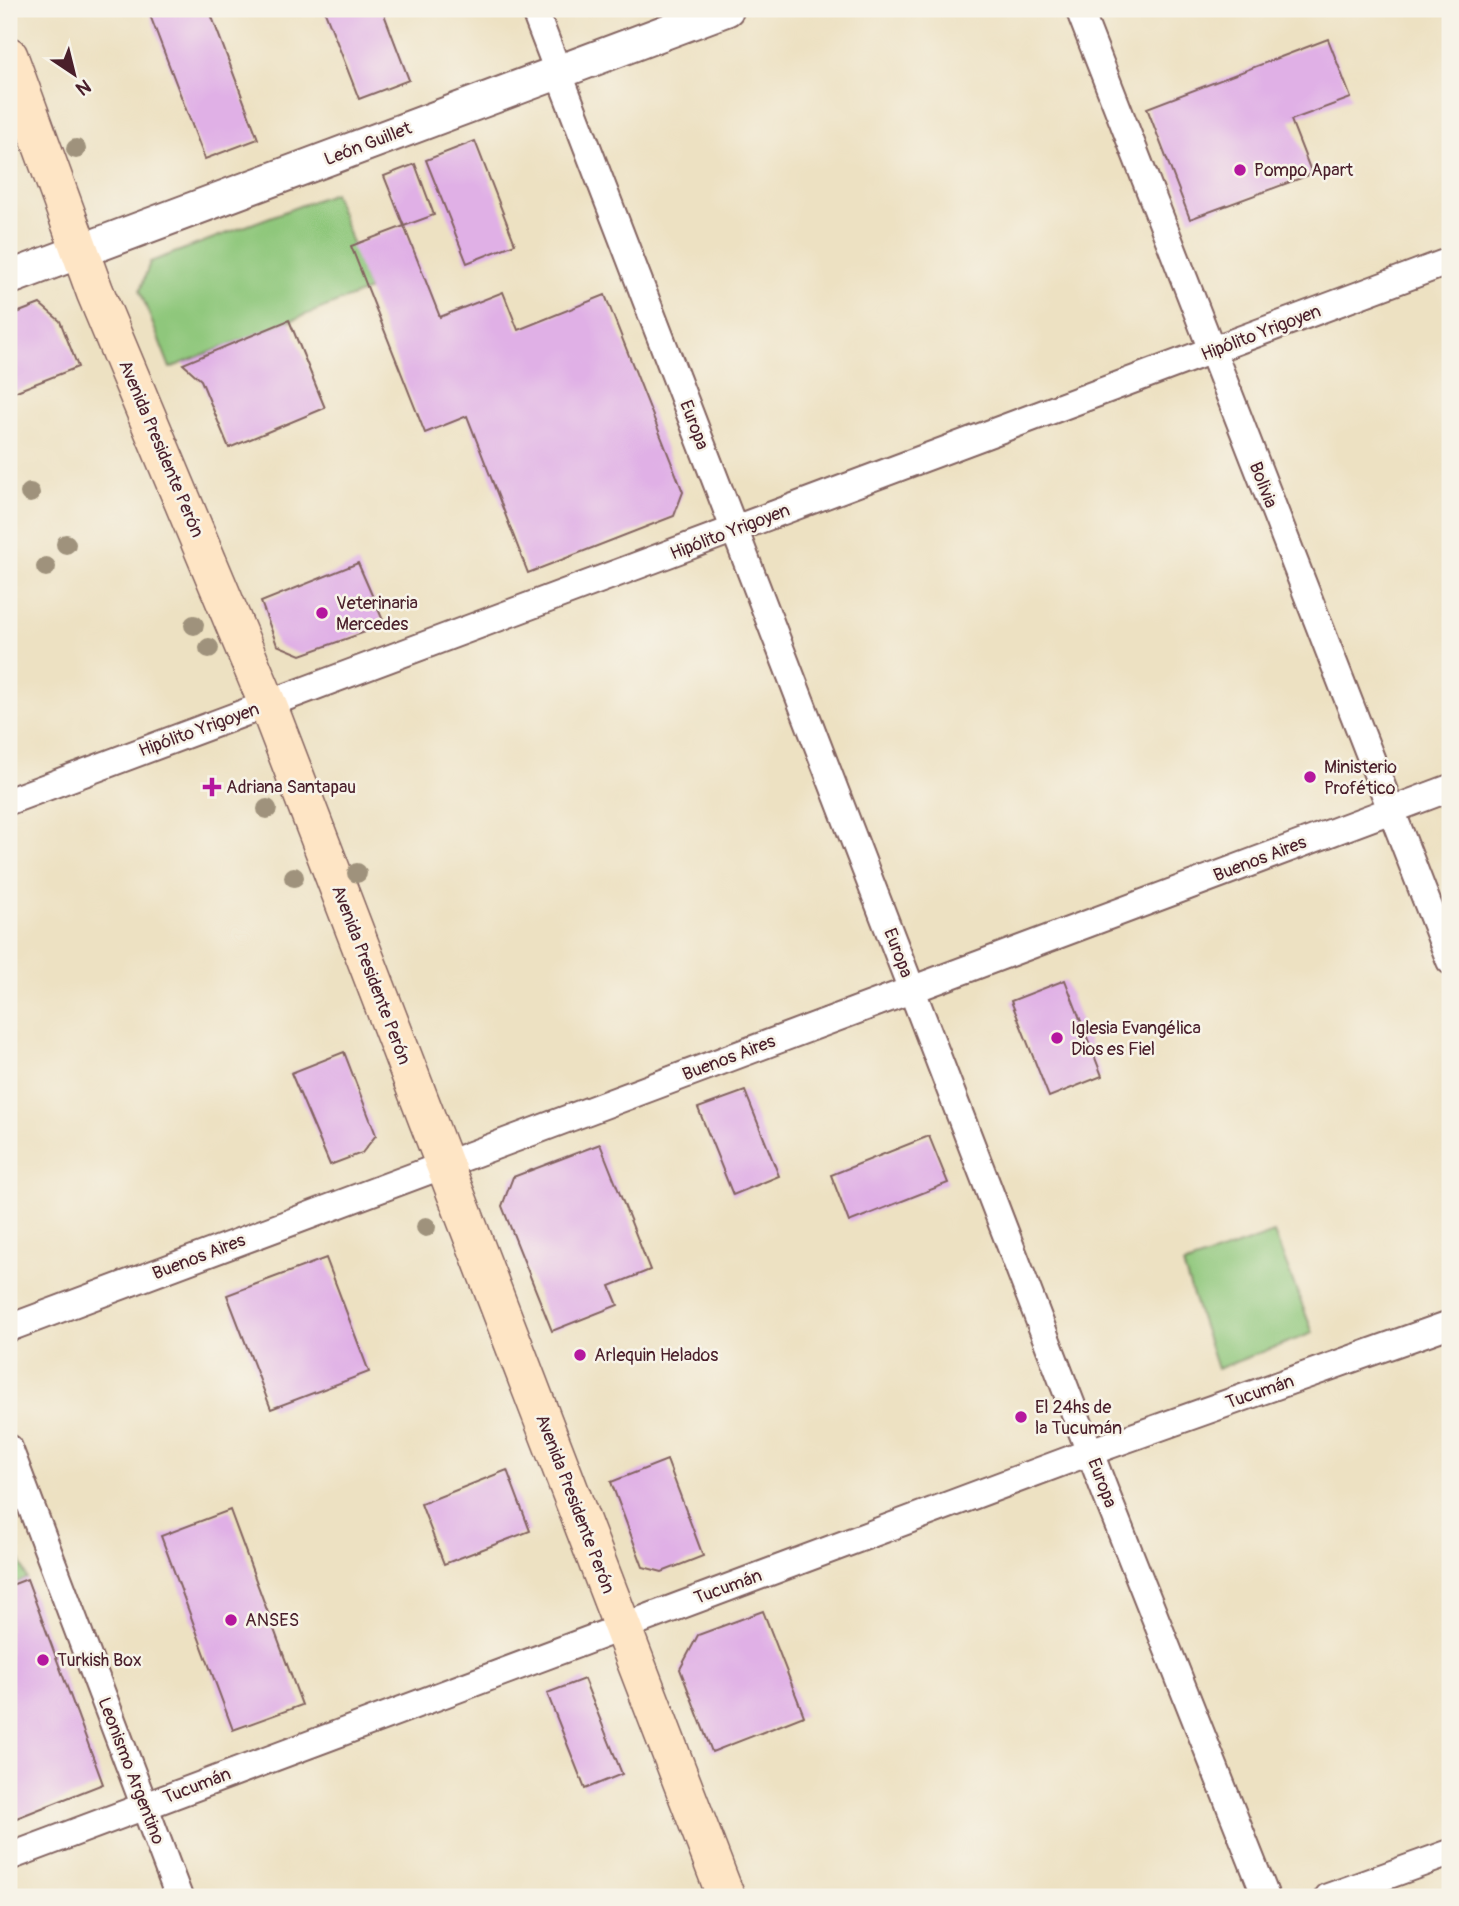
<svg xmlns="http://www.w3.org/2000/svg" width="1459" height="1906" font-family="Pangolin,sans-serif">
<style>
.green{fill:#8fc77b;stroke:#6c7353;stroke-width:2}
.building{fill:#e0b0e6}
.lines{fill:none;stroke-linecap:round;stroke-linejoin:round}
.minor-casing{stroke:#836360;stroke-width:30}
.tertiary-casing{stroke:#836360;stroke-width:37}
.secondary-casing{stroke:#836360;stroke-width:40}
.minor{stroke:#fff;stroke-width:26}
.tertiary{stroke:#fff;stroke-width:33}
.secondary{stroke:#fee5c5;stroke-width:37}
.tree{fill:#9f927c}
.poi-dot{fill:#b5179e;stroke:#f7f3e8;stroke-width:2.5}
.labels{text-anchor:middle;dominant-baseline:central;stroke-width:5;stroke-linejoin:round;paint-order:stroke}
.street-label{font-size:18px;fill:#4a1f2b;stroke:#f7f3e8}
.poi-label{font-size:18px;fill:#4a1f2b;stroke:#f7f3e8;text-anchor:start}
</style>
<rect width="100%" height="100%" fill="#f7f3e8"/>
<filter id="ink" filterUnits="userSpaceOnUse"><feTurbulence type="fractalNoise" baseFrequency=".0143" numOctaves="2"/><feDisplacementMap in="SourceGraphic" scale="14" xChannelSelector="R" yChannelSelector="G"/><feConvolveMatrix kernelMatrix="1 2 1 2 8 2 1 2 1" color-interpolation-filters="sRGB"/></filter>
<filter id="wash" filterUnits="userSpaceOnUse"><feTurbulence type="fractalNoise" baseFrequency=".00686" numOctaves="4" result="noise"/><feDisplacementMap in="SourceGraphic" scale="28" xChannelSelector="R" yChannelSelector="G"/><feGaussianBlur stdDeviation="1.57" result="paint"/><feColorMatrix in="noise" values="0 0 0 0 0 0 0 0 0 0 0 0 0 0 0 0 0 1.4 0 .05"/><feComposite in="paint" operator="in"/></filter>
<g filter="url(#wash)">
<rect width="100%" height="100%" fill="#ede1c2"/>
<g class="green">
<path d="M334,193L369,290L170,368L140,291L150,262Z"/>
<path d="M1274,1233L1313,1333L1217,1369L1183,1265Z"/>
<path d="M9,1530L27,1579L9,1586Z"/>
</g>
<g id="blocks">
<g class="building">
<path d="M152,9H209L258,139L205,159L148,10Z"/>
<path d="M324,9H382L409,80L359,99Z"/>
<path d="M1328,39L1351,98L1291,120L1312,174L1190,219L1147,108Z"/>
<path d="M475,141L515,244L467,263L426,160Z"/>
<path d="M415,164L434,215L404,226L384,176Z"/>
<path d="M404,226L440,317L503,292L518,330L605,295L683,492L674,516L528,573L467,416L425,433L351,246Z"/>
<path d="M40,304L60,321L78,367L9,394V316Z"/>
<path d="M289,320L325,408L229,448L201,380L183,364Z"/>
<path d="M358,563L385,625L301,655L277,645L261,602Z"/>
<path d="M1065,980L1102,1076L1049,1097L1011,1001Z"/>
<path d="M344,1052L376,1135L362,1153L330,1165L291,1073Z"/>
<path d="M745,1091L779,1176L733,1195L698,1108Z"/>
<path d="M929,1136L948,1183L849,1222L831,1175Z"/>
<path d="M600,1144L650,1270L610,1286L618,1305L552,1331L502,1206L513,1177Z"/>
<path d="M326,1258L369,1372L271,1409L227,1295Z"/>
<path d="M667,1460L703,1556L662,1572L643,1567L611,1482Z"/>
<path d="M507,1470L530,1531L444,1564L421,1504Z"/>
<path d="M230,1510L302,1705L233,1730L161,1536Z"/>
<path d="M27,1579L103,1784L9,1821V1586Z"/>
<path d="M763,1611L804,1716L712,1752L680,1669L698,1635Z"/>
<path d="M584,1679L622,1774L585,1789L547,1693Z"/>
</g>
</g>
</g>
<g filter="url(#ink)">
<use href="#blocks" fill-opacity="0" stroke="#836360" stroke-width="2"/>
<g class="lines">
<defs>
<g id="minor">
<path d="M534,9L1106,1494L1266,1897"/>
<path d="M1079,9L1450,961"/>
<path d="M9,801L1450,261"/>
<path d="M9,1328L1450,788"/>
<path d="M9,1448L179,1897"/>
<path d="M9,1857L1090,1452L1450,1324"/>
<path d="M1328,1897L1450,1853"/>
</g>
<path id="tertiary" d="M9,278L727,9"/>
<path id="secondary" d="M9,56L95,292L268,705L726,1897"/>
</defs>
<use href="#minor" class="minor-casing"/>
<use href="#tertiary" class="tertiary-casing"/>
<use href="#secondary" class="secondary-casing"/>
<use href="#minor" class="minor"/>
<use href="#tertiary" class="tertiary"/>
<use href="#secondary" class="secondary"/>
</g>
<g class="tree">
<circle cx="76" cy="149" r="10"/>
<circle cx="30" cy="493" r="10"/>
<circle cx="66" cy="544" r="10"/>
<circle cx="46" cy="567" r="10"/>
<circle cx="194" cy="625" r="10"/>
<circle cx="209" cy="648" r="10"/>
<circle cx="267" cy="809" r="10"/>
<circle cx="357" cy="873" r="10"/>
<circle cx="294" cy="877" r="10"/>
<circle cx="426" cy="1227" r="10"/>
</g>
</g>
<g class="poi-dot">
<circle cx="1240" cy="170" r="7"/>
<circle cx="322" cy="613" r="7"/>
<circle cx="1310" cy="777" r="7"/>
<path d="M208.5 776.5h7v7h7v7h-7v7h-7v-7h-7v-7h7z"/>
<circle cx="1057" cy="1038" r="7"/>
<circle cx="580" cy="1355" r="7"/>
<circle cx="1021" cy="1417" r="7"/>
<circle cx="231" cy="1620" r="7"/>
<circle cx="43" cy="1660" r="7"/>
</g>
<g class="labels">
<g class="street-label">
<text transform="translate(368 144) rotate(-21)">León Guillet</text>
<text transform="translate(1261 333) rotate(-21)">Hipólito Yrigoyen</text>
<text transform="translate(694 425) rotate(69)">Europa</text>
<text transform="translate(161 449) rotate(67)">Avenida Presidente Perón</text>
<text transform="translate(1263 485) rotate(69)">Bolivia</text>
<text transform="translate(730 532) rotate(-21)">Hipólito Yrigoyen</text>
<text transform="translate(199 730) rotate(-20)">Hipólito Yrigoyen</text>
<text transform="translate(1260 859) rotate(-21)">Buenos Aires</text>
<text transform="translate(898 953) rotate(69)">Europa</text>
<text transform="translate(371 975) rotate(69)">Avenida Presidente Perón</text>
<text transform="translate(729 1058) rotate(-21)">Buenos Aires</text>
<text transform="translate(199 1257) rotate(-21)">Buenos Aires</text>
<text transform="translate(1260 1392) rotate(-19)">Tucumán</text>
<text transform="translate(1102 1483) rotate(69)">Europa</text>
<text transform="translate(575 1504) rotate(69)">Avenida Presidente Perón</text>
<text transform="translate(728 1587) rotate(-20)">Tucumán</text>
<text transform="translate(131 1771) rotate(69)">Leonismo Argentino</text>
<text transform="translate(197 1786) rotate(-21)">Tucumán</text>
</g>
<g class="poi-label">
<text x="1254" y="170">Pompo Apart</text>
<text x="336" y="603">Veterinaria<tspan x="336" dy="21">Mercedes</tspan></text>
<text x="1324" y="767">Ministerio<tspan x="1324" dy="21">Profético</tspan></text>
<text x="226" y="787">Adriana Santapau</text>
<text x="1071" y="1028">Iglesia Evangélica<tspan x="1071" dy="21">Dios es Fiel</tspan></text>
<text x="594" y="1355">Arlequin Helados</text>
<text x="1035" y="1407">El 24hs de<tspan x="1035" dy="21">la Tucumán</tspan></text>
<text x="245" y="1620">ANSES</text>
<text x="57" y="1660">Turkish Box</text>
</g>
</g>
<rect width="1459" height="1906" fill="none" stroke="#f7f3e8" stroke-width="35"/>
<g transform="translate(74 74) rotate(145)" stroke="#f7f3e8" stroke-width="5" paint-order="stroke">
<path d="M0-5L12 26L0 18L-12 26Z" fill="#4a1f2b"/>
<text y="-10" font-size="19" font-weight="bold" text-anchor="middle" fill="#4a1f2b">N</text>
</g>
</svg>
